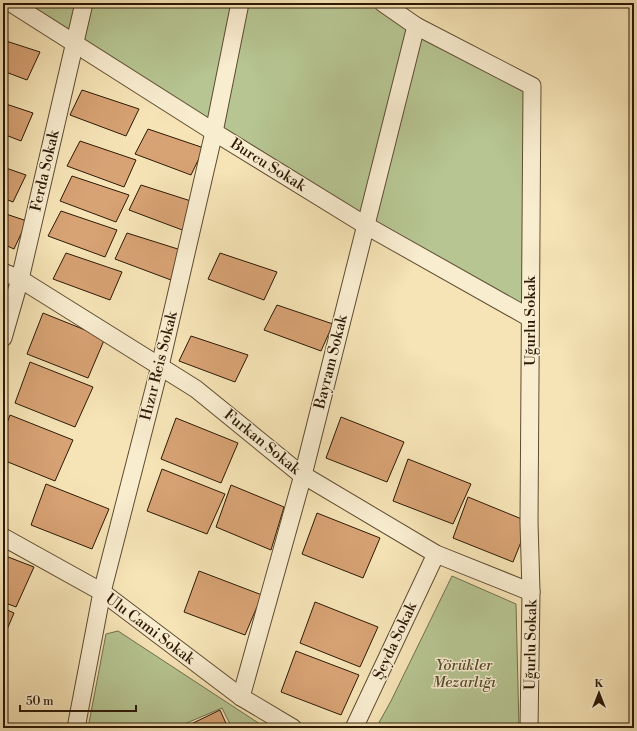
<svg xmlns="http://www.w3.org/2000/svg" width="637" height="731" font-family="'Libre Bodoni',serif">
<style>
.green{fill:#b6c592;stroke:#716f4c}
.building{fill:#d7a274;stroke:#2c1905}
.lines{fill:none;stroke-linecap:round;stroke-linejoin:round}
.minor-casing{stroke:#5e4c31;stroke-width:19}
.minor{stroke:#f9edd0;stroke-width:17}
.labels{text-anchor:middle;dominant-baseline:central;stroke-width:3;stroke-linejoin:round;paint-order:stroke}
.street-label{font-size:15px;fill:#2c1905;stroke:#f9edd0}
.park-label{font-size:15px;font-style:italic;fill:#554d2f;stroke:#f9edd0}
</style>
<rect width="100%" height="100%" fill="#f6e4b6"/>
<filter id="stains"><feTurbulence type="fractalNoise" baseFrequency=".005" numOctaves="4"/><feColorMatrix values="0 0 0 0 .2 0 0 0 0 .09 0 0 0 0 .02 0 0 0 .5 -.17"/></filter>
<radialGradient id="worn" r=".72"><stop offset=".6" stop-color="#630" stop-opacity="0"/><stop offset="1" stop-color="#630" stop-opacity=".3"/></radialGradient>
<g class="green">
<path d="M11,3H383L532,86L530,318Z"/>
<path d="M452,576L516,604L519,728H376L391,701Z"/>
<path d="M118,631L266,728H232L222,708L182,725L183,728H88L106,634Z"/>
</g>
<g class="building">
<path d="M3,40L40,52L27,80L3,71Z"/>
<path d="M82,90L139,109L126,136L70,115Z"/>
<path d="M3,103L33,113L21,141L3,134Z"/>
<path d="M148,129L204,148L191,175L135,154Z"/>
<path d="M80,141L136,160L124,187L67,166Z"/>
<path d="M3,167L26,175L13,202L3,198Z"/>
<path d="M72,176L129,195L116,222L60,201Z"/>
<path d="M141,185L194,202L185,231L129,210Z"/>
<path d="M61,211L117,230L105,257L48,236Z"/>
<path d="M3,213L27,221L14,249L3,244Z"/>
<path d="M127,233L181,250L171,280L115,259Z"/>
<path d="M66,253L122,272L110,300L53,279Z"/>
<path d="M220,253L277,272L264,300L208,279Z"/>
<path d="M277,305L333,324L321,351L264,330Z"/>
<path d="M43,313L105,338L88,378L27,354Z"/>
<path d="M191,336L248,355L235,382L179,361Z"/>
<path d="M30,362L93,387L75,427L15,403Z"/>
<path d="M10,415L73,440L55,481L3,460V434Z"/>
<path d="M341,417L404,442L387,482L326,458Z"/>
<path d="M176,418L238,443L221,483L161,459Z"/>
<path d="M408,459L471,484L453,524L393,501Z"/>
<path d="M162,469L225,494L207,534L147,511Z"/>
<path d="M46,484L109,509L92,549L31,525Z"/>
<path d="M231,485L284,507L271,550L216,527Z"/>
<path d="M468,497L529,522L513,562L453,538Z"/>
<path d="M317,513L380,538L363,578L302,554Z"/>
<path d="M3,555L34,567L16,607L3,602Z"/>
<path d="M199,571L262,595L245,635L184,612Z"/>
<path d="M315,602L378,627L360,667L300,643Z"/>
<path d="M3,608L14,613L3,639Z"/>
<path d="M296,651L359,675L341,715L281,692Z"/>
<path d="M220,710L228,728H188L187,726Z"/>
</g>
<g class="lines">
<defs>
<g id="minor">
<path d="M11,3L214,132L365,225L530,318"/>
<path d="M383,3L416,26L532,86L529,522L531,592L529,728"/>
<path d="M3,272L20,279L196,389L298,472L436,554L531,592"/>
<path d="M3,338L20,279L84,3"/>
<path d="M3,537L102,592L241,697L293,728"/>
<path d="M241,697L303,475L416,26"/>
<path d="M76,728L102,592L160,366L214,132L240,3"/>
<path d="M354,728L436,554"/>
</g>
</defs>
<use href="#minor" class="minor-casing"/>
<use href="#minor" class="minor"/>
</g>
<g class="labels">
<g class="street-label">
<text transform="translate(268 165) rotate(32)">Burcu Sokak</text>
<text transform="translate(45 171) rotate(-77)">Ferda Sokak</text>
<text transform="translate(530 321) rotate(-90)">Uğurlu Sokak</text>
<text transform="translate(331 362) rotate(-76)">Bayram Sokak</text>
<text transform="translate(159 366) rotate(-76)">Hızır Reis Sokak</text>
<text transform="translate(262 442) rotate(39)">Furkan Sokak</text>
<text transform="translate(150 629) rotate(37)">Ulu Cami Sokak</text>
<text transform="translate(395 641) rotate(-65)">Şeyda Sokak</text>
<text transform="translate(531 645) rotate(-89)">Uğurlu Sokak</text>
</g>
<g class="park-label">
<text x="464" y="665">Yörükler<tspan x="464" dy="17">Mezarlığı</tspan></text>
</g>
</g>
<rect width="637" height="731" fill="none" stroke="#f6e4b6" stroke-width="16"/>
<rect x="4" y="4" width="629" height="723" fill="none" stroke="#2c1905" stroke-width="2"/>
<rect x="8" y="8" width="621" height="715" fill="none" stroke="#2c1905"/>
<g transform="translate(599 693)" stroke="#f9edd0" stroke-width="3" paint-order="stroke">
<path d="M0-3L7 15L0 10L-7 15Z" fill="#2c1905"/>
<text y="-6" font-size="11" font-weight="bold" text-anchor="middle" fill="#2c1905">K</text>
</g>
<path d="M20 705v6h116v-6" fill="none" stroke="#2c1905" stroke-width="2"/>
<text x="26" y="705" font-size="12" fill="#2c1905" stroke="#f9edd0" stroke-width="3" paint-order="stroke">50 m</text>
<rect width="100%" height="100%" filter="url(#stains)"/>
<rect width="100%" height="100%" fill="url(#worn)"/>
</svg>
